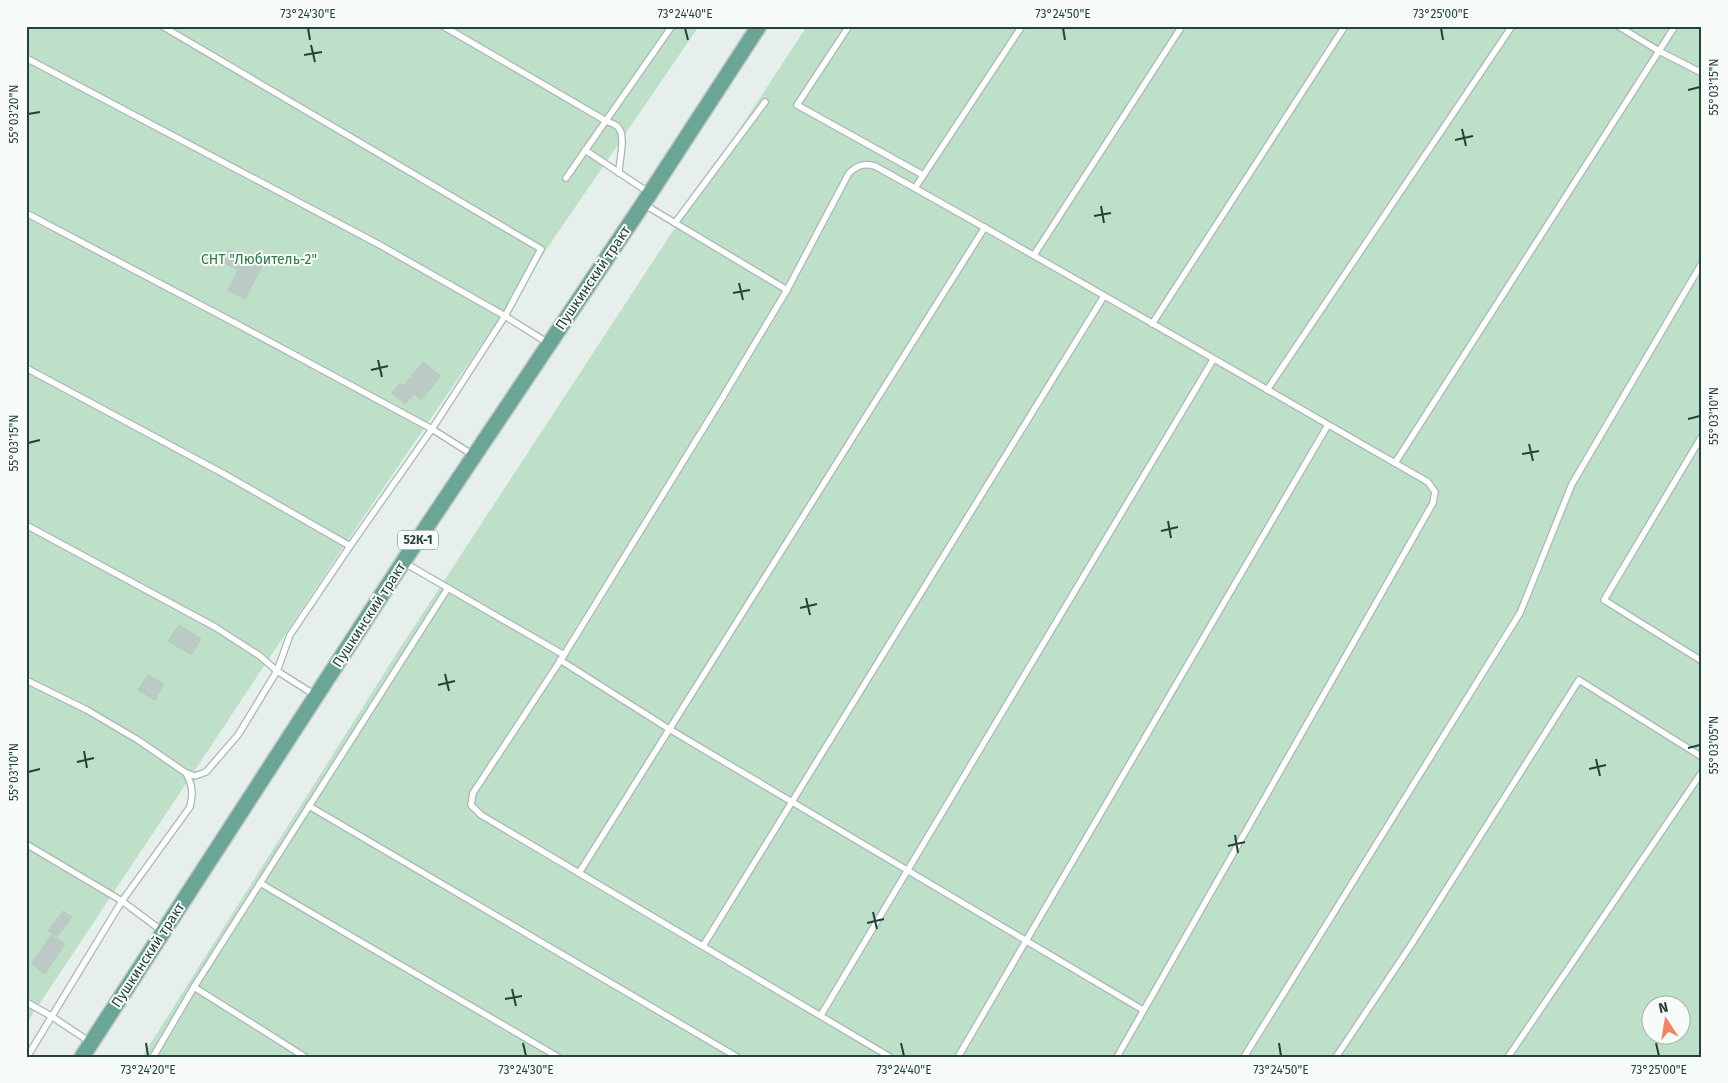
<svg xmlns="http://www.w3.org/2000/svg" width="1728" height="1083" font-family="'Fira Sans',sans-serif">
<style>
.green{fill:#bfe0c8;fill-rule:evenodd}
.building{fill:#bbcac4;stroke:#b8c9c2}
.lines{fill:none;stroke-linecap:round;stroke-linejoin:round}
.service-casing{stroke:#a8b8b2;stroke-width:8}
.primary-casing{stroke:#c2cac8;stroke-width:18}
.service{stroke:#fff;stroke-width:5.5}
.primary{stroke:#6aa596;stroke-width:15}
.ticks{fill:none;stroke:#24423a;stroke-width:2}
.labels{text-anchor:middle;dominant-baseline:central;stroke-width:4;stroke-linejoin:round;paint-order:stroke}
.shield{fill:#f7fbf9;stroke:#637a73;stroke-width:1}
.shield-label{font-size:12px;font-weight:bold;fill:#24423a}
.park-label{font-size:14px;fill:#2d7a4b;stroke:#f7fbf9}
.street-label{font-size:14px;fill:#24423a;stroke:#f7fbf9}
.neatline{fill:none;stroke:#24423a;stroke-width:2}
.ticks-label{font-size:12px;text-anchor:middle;fill:#24423a}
</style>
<rect width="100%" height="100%" fill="#e6efeb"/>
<g class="green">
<path d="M26,26H699L354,531L26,1024Z"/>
<path d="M807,26H1702V1057H142L402,645ZM1650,1006H1680V1036H1650Z"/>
</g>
<g class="building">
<path d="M228,250L262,267L245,299L228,290L238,270L222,262Z"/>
<path d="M423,362L441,376L421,400L414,394L405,404L392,393L400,383L403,386Z"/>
<path d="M179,625L201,639L191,655L168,641Z"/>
<path d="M148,675L164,684L155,700L138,690Z"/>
<path d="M63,911L72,917L57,937L48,931Z"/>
<path d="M51,935L65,944L45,974L31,964Z"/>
</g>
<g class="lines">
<defs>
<g id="service">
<path d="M443,26L606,121C609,122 614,124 617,126C627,135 619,159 619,173"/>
<path d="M849,26L797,105L923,175"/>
<path d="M1618,26L1659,51L1702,73"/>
<path d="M26,58L378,244L505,316L548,343"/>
<path d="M585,150L648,192"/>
<path d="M566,178L672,26"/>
<path d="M915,188L1022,26"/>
<path d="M645,205L787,290"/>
<path d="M26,213L235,323L432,429L473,455"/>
<path d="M675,223L765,102"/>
<path d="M1034,255L1182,26"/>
<path d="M1152,324L1345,26"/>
<path d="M26,368L224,474L350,546L432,429L505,316L541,249L162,26"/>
<path d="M1267,390L1512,26"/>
<path d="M1702,436L1604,600L1702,661"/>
<path d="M1395,463L1675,26"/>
<path d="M26,525L215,627L260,656L277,671L315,695"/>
<path d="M403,562L564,655"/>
<path d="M560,660L669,729L1143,1010"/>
<path d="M26,680L87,710L138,740L186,773L195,776L206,772L238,735L277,671L290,635L350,546"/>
<path d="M309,806L737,1057"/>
<path d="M26,844L122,901L162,931"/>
<path d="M579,873L985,227"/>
<path d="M260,883L558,1057"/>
<path d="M703,946L1104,296"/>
<path d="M194,987L305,1057"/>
<path d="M26,1002L51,1016L90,1042"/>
<path d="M821,1015L1213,360"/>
<path d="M27,1057L122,901L190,807C193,794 193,786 186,773"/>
<path d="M153,1057L194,987L448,588"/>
<path d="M890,1057L481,815L471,805L473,793L564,655L721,400L787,290L849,173C858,165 863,163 875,166C1061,269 1244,377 1428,482L1435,492L1433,503L1117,1057"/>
<path d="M958,1057L1328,425"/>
<path d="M1244,1057L1520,613L1572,484L1702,263"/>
<path d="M1336,1057L1411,945L1579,680L1702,757"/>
<path d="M1508,1057L1702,772"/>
</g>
<path id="primary" d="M82,1057L403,562L643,204L759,26"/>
</defs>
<use href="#service" class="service-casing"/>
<use href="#primary" class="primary-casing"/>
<use href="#service" class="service"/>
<use href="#primary" class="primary"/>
</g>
<path class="ticks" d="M308,28L310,40M685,28L688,40M1063,28L1065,40M1441,28L1443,40M311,45L315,62M304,55L322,52M1688,90L1700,87M28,114L40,112M1462,129L1466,146M1455,140L1473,136M1101,206L1104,223M1094,216L1111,213M739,283L743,300M733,293L750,290M378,360L382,377M371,370L388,366M1688,419L1700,416M28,443L40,440M1529,444L1533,461M1522,454L1539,451M1168,521L1171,538M1161,531L1178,527M806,598L810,615M800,608L817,604M445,674L449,691M438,685L455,681M1688,748L1700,745M84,751L87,768M1596,759L1600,776M77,762L94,758M1589,769L1606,765M28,772L40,769M1235,835L1238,853M1228,846L1245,842M873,912L877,929M867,923L884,919M512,989L516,1006M505,999L522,996M146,1043L148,1056M523,1043L526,1056M901,1043L904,1056M1279,1043L1281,1056M1656,1043L1659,1056"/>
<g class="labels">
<rect class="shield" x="398" y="530.5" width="40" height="19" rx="4"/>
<g class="shield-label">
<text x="418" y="540">52К-1</text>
</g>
<g class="park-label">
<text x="259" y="259">СНТ "Любитель-2"</text>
</g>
<g class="street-label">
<text transform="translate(593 278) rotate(-56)">Пушкинский тракт</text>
<text transform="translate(369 615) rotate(-57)">Пушкинский тракт</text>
<text transform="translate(148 955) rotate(-57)">Пушкинский тракт</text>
</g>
</g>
<rect width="1728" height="1083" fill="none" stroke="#f7fbf9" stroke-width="55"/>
<g transform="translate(1666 1020) rotate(348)"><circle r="24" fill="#f7fbf9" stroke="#a3b1ad"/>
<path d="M0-4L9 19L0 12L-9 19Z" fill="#f4845f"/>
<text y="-8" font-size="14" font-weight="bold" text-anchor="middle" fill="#24423a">N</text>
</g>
<rect x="28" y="28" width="1672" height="1028" class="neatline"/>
<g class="ticks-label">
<text x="308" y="18">73°24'30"E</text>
<text x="685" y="18">73°24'40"E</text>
<text x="1063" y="18">73°24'50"E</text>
<text x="1441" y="18">73°25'00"E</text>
<text transform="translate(1714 87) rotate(-90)" y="4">55°03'15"N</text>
<text transform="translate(14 114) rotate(-90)" y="4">55°03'20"N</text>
<text transform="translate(1714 416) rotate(-90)" y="4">55°03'10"N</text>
<text transform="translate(14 443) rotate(-90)" y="4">55°03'15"N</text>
<text transform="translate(1714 745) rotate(-90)" y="4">55°03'05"N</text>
<text transform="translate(14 772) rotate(-90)" y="4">55°03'10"N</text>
<text x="148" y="1074">73°24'20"E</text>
<text x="526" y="1074">73°24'30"E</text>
<text x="904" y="1074">73°24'40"E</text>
<text x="1281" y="1074">73°24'50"E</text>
<text x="1659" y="1074">73°25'00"E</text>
</g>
</svg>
